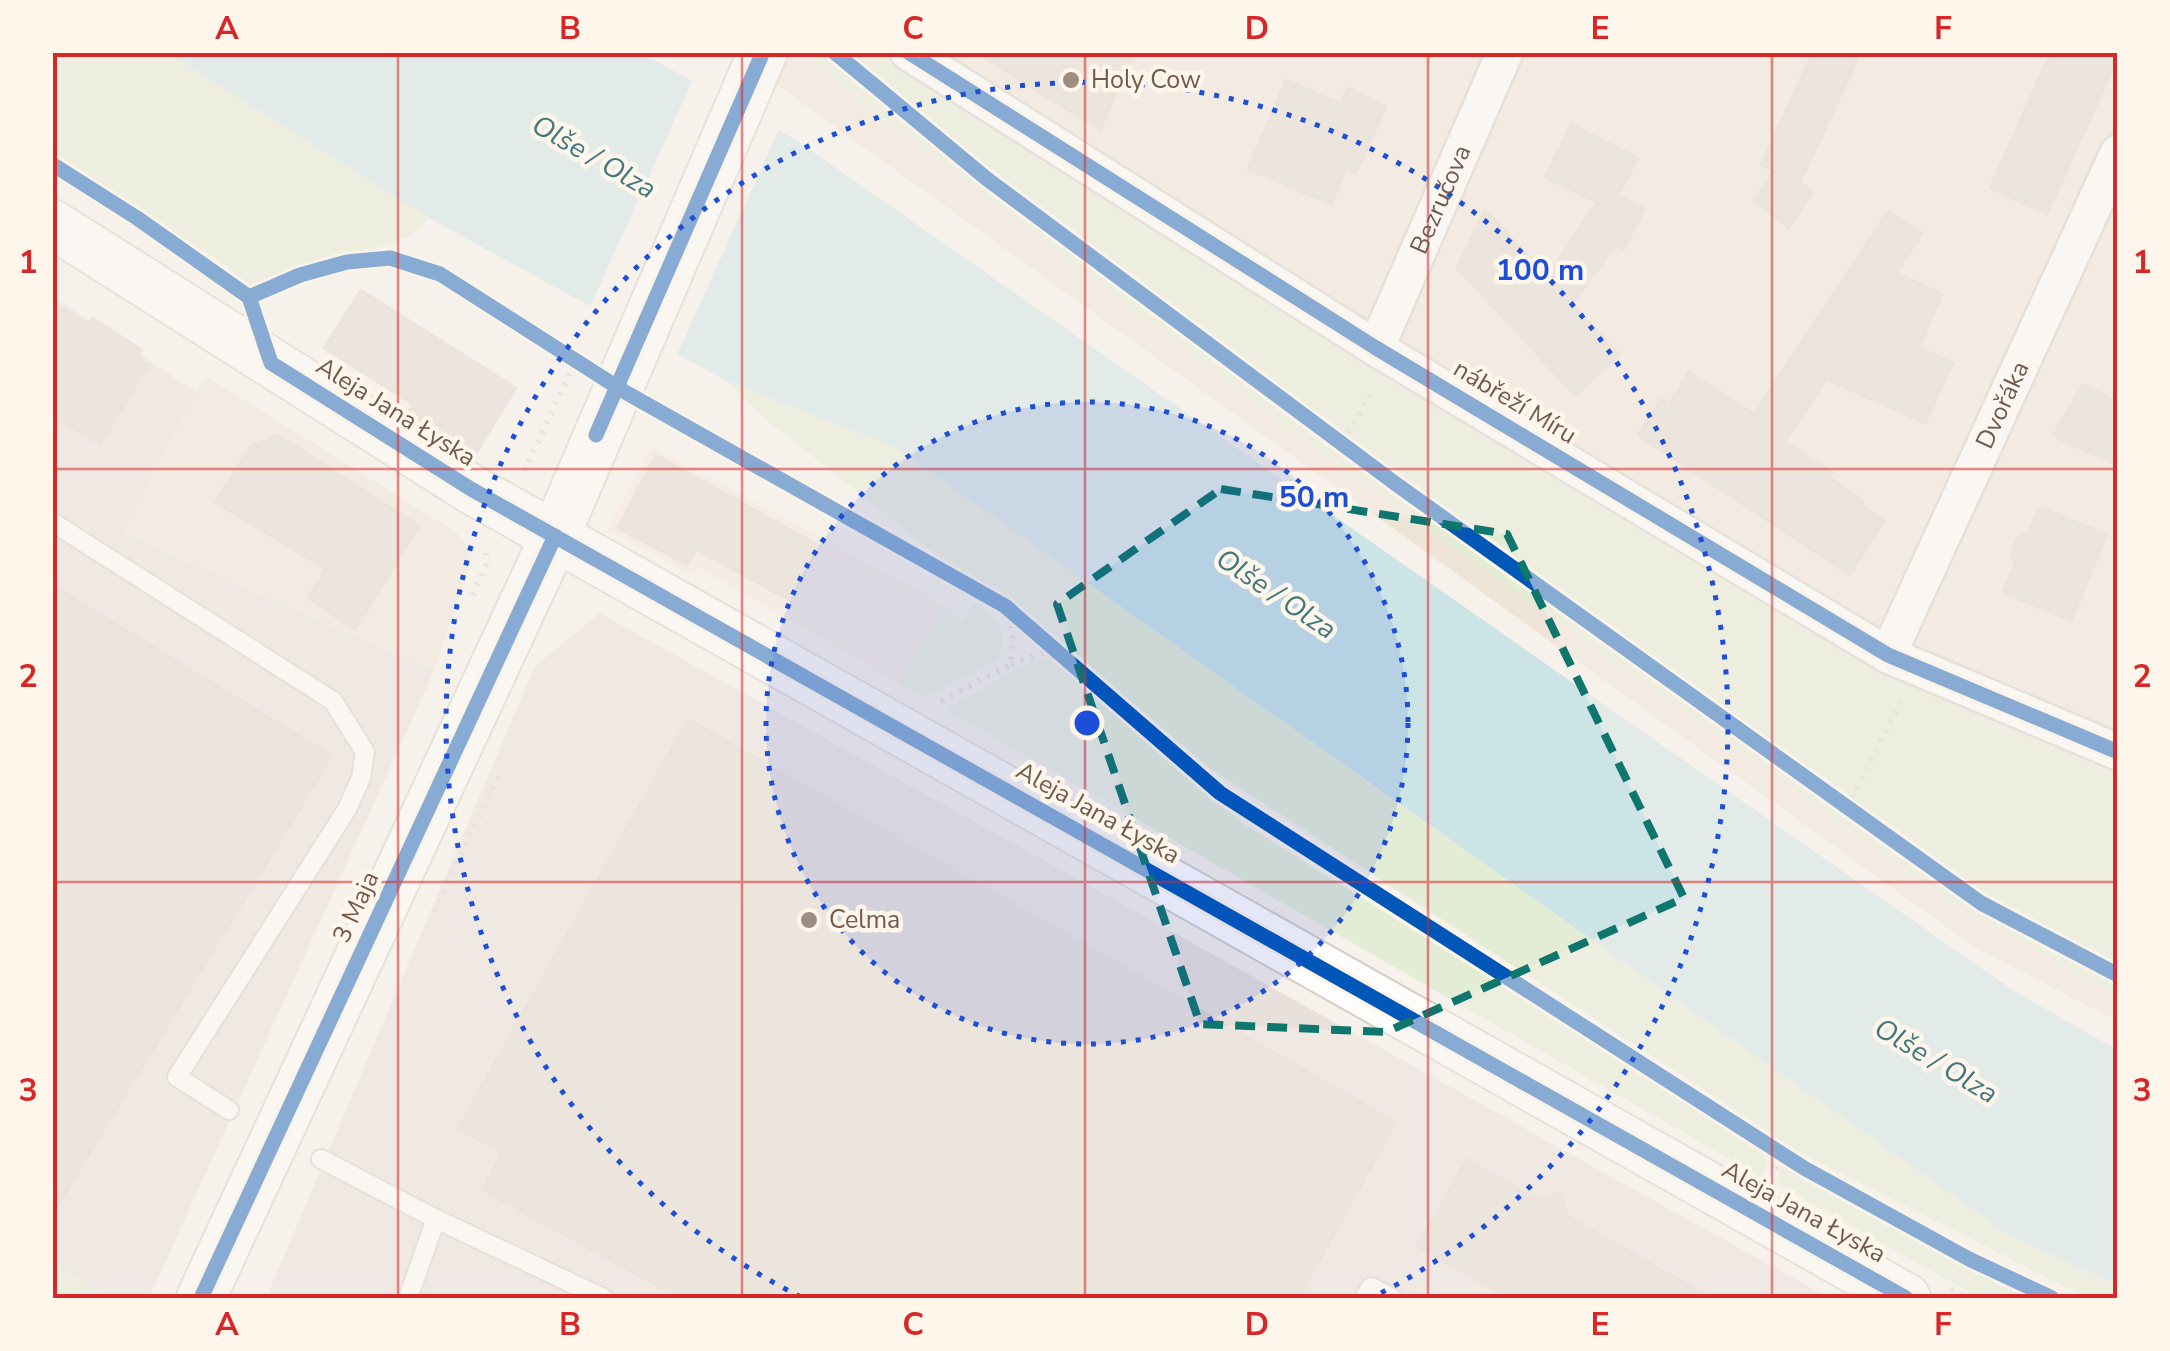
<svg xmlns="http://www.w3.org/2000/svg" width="2170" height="1351" font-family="'Nunito Sans',sans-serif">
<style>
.residential{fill:#efe4d8}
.commercial{fill:#f6e6de}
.industrial{fill:#e8e1db}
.green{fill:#e3ecd5}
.water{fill:#cce4e6}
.pier{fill:#f6f1ea}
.building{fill:#e0d7cf;stroke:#dfd4cd;stroke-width:2.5}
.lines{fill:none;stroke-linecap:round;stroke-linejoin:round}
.lane-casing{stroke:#d3cdc6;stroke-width:22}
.street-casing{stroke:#d3cdc6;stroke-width:40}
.secondary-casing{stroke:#d5cec6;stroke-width:52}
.path{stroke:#d7d0cb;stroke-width:6;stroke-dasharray:2.5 8;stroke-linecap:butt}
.lane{stroke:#fefdfc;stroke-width:18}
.street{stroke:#fefdfc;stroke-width:35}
.secondary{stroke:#fefdfc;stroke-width:48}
.cycleway-casing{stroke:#fef6eb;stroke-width:21}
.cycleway{stroke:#0057b8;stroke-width:15}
.marked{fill:none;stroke:#0f766e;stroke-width:8;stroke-dasharray:20 12;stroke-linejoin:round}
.grid{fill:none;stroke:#d62828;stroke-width:2.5;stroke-opacity:0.55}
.ring{fill:none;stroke:#1d4ed8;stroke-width:5;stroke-dasharray:5 10}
.poi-dot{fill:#a18e83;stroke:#fef6eb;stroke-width:4}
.labels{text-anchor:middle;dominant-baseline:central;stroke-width:9;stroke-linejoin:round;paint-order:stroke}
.poi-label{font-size:25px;fill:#73594b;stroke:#fef6eb;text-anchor:start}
.street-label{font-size:25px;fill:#73594b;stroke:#fef6eb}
.water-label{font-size:28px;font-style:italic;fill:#43777f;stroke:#fef6eb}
.centre{fill:#1d4ed8;stroke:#fef6eb;stroke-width:5}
.ring-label{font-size:30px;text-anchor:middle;font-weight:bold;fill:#1d4ed8;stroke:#fef6eb;stroke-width:9;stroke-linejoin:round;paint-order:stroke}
.neatline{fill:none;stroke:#d62828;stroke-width:4}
.grid-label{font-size:32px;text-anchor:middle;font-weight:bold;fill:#d62828}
</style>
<rect width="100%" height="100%" fill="#f6f1ea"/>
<g class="residential">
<path d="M733,53H2117V1021L1973,946Z"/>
<path d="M207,377L457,533L473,556L434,671L122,531L196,392Z"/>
</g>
<path class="commercial" d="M652,446L944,605L899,683L698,567L693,575L607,530Z"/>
<g class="industrial">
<path d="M52,296L196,392L122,532L434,671L149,1298H109L53,1262Z"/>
<path d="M600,613L1829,1298H266L535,666Z"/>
</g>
<g class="green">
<path d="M52,53H168L429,218L410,237L249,285L227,266L53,154Z"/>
<path d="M823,53H886L1404,380L1872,670L2117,778V995L1969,914L1328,458L815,65Z"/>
<path d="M725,380L897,448L2009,1235L2117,1284V1298H2088L1801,1153L1208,767L1017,604L928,548L768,421Z"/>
<path d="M975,602C999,618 1007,630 999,659L926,697L899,683L944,605L962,621Z"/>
<path d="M1053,657L1241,822L1763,1150L1767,1165L1761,1177L953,714L948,708L1026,663Z"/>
<path d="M1784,1160L1795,1171L2038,1298H1979L1776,1183Z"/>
<path d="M53,1262L109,1298H53Z"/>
</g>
<path class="water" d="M168,53H642L793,138L2014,991L2117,1050V1284L2009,1235L897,448L725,380L429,218Z"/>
<path class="pier" d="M695,75L781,125L675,359L588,311Z"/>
<g class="building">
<path d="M976,52H1135L1100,130Z"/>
<path d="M1813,52H1861L1800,183L1813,191L1789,228L1754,200L1774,171L1761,165Z"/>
<path d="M2051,52H2118V57L2047,214L1990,188Z"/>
<path d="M1286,80L1340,104L1348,88L1386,106L1356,174L1346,169L1331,204L1248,169Z"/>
<path d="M1571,124L1638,158L1618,196L1645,208L1624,249L1616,245L1572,304L1619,355L1576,396L1457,268L1485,210L1547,276L1597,202L1545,177Z"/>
<path d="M1888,211L1923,233L1896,273L1942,294L1919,348L1953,363L1925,423L1826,379L1785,442L1832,472L1829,477L1862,500L1865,508L1885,520L1850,575L1638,435L1661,399L1668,406L1689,372L1754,414Z"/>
<path d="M361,290L516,388L475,455L408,413L413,404L324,348Z"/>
<path d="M52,302L88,324L92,318L142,350L137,358L149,365L100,444L52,415Z"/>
<path d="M2082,385L2118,401V465L2053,436Z"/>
<path d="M278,435L419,526L355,630L308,598L326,569L215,502L250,447Z"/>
<path d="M656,455L820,546L789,600L697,550L687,565L618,528Z"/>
<path d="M2040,507L2107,535L2071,621L2003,592L2015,565L2011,554L2017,538L2028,533Z"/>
<path d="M52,585L332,756L52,1215Z"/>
<path d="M688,719L1396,1122L1299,1298H680L482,1190L502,1153L458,1128Z"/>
<path d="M1467,1159L1538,1200L1560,1192L1569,1217L1711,1298H1509L1417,1246Z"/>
</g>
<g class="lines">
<defs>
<g id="lane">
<path d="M52,522L333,701L365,752L361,778L347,809L177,1077L229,1110"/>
<path d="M321,1159L436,1219L603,1298"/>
<path d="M408,1298L436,1219"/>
<path d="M1364,1298L1371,1287L1392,1298"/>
</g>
<g id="street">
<path d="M908,52L1376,348L1888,655L2118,752"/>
<path id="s1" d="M1376,348L1505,52"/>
<path id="s2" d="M1888,655L2118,153"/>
</g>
<g id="secondary">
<path d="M52,224L471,489L1906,1298"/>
<path d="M201,1298L555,536L763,52"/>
</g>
</defs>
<use href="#lane" class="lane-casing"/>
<use href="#street" class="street-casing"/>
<use href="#secondary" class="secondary-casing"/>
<g class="path">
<path d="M1343,442L1374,388"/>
<path d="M524,471L580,352"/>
<path d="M473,595L486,564V550"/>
<path d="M1011,664L1055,649"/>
<path d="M941,701L1011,664L1013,632L1005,606"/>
<path d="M1847,807L1901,702"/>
<path d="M434,912L499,775"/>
<path d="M1771,1146L1776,1168L1773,1174"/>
<path d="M1951,1289L1967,1298"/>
</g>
<use href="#lane" class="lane"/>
<use href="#street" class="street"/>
<use href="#secondary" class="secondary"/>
<defs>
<g id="cycleway">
<path d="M834,52L987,179L1396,484L1981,903L2118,975"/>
<path d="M908,52L1376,348L1888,655L2118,752"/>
<path d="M52,164L137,218L249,297L271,363L471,489L1906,1298"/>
<path d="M249,297L300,275L347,262L390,258L440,274L625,392L1005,606L1220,793L1804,1168L1969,1259L2052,1298"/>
<path d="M596,435L763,52"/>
<path d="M201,1298L555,536"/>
</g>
</defs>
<use href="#cycleway" class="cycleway-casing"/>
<use href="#cycleway" class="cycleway"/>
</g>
<path d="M0 0H2170V1351H0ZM1221,489L1507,534L1684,898L1386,1032L1200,1024L1057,604Z" fill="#f6f1ea" fill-opacity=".55" fill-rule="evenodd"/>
<path class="marked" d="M1221,489L1507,534L1684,898L1386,1032L1200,1024L1057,604Z"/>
<path class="grid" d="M398,52V1298M742,52V1298M1085,52V1298M1428,52V1298M1772,52V1298M52,469H2118M52,882H2118"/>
<circle cx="1087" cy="723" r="321" fill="#1d4ed8" fill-opacity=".12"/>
<g class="ring">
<circle cx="1087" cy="723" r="321"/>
<path d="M801 1297A641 641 0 1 1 1373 1297"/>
</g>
<g class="poi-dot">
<circle cx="1071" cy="80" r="10"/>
<circle cx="809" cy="920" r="10"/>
</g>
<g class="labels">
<g class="poi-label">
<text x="1091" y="80">Holy Cow</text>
<text x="829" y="920">Celma</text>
</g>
<g class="street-label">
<text stroke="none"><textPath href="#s1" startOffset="162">Bezručova</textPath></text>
<text transform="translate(1515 402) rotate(31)">nábřeží Míru</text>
<text stroke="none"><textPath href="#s2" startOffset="275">Dvořáka</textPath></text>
<text transform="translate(396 412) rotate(32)">Aleja Jana Łyska</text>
<text transform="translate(1098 813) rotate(29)">Aleja Jana Łyska</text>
<text transform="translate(356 907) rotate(-65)">3 Maja</text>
<text transform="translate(1804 1212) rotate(29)">Aleja Jana Łyska</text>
</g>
<g class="water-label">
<text transform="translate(594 157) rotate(30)">Olše / Olza</text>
<text transform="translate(1276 594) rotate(34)">Olše / Olza</text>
<text transform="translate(1936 1061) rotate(31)">Olše / Olza</text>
</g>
</g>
<circle cx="1087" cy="723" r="15" class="centre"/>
<g class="ring-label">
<text x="1540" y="280">100 m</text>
<text x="1314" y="507">50 m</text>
</g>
<rect width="2170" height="1351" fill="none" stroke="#fef6eb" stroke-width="110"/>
<rect x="55" y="55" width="2060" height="1241" class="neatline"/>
<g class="grid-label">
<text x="227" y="39">A</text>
<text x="570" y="39">B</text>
<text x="913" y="39">C</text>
<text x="1257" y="39">D</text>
<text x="1600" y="39">E</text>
<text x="1943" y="39">F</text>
<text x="28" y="273">1</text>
<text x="2142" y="273">1</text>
<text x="28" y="687">2</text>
<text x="2142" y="687">2</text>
<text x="28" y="1101">3</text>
<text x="2142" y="1101">3</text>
<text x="227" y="1335">A</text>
<text x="570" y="1335">B</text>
<text x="913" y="1335">C</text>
<text x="1257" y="1335">D</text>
<text x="1600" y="1335">E</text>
<text x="1943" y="1335">F</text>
</g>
</svg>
